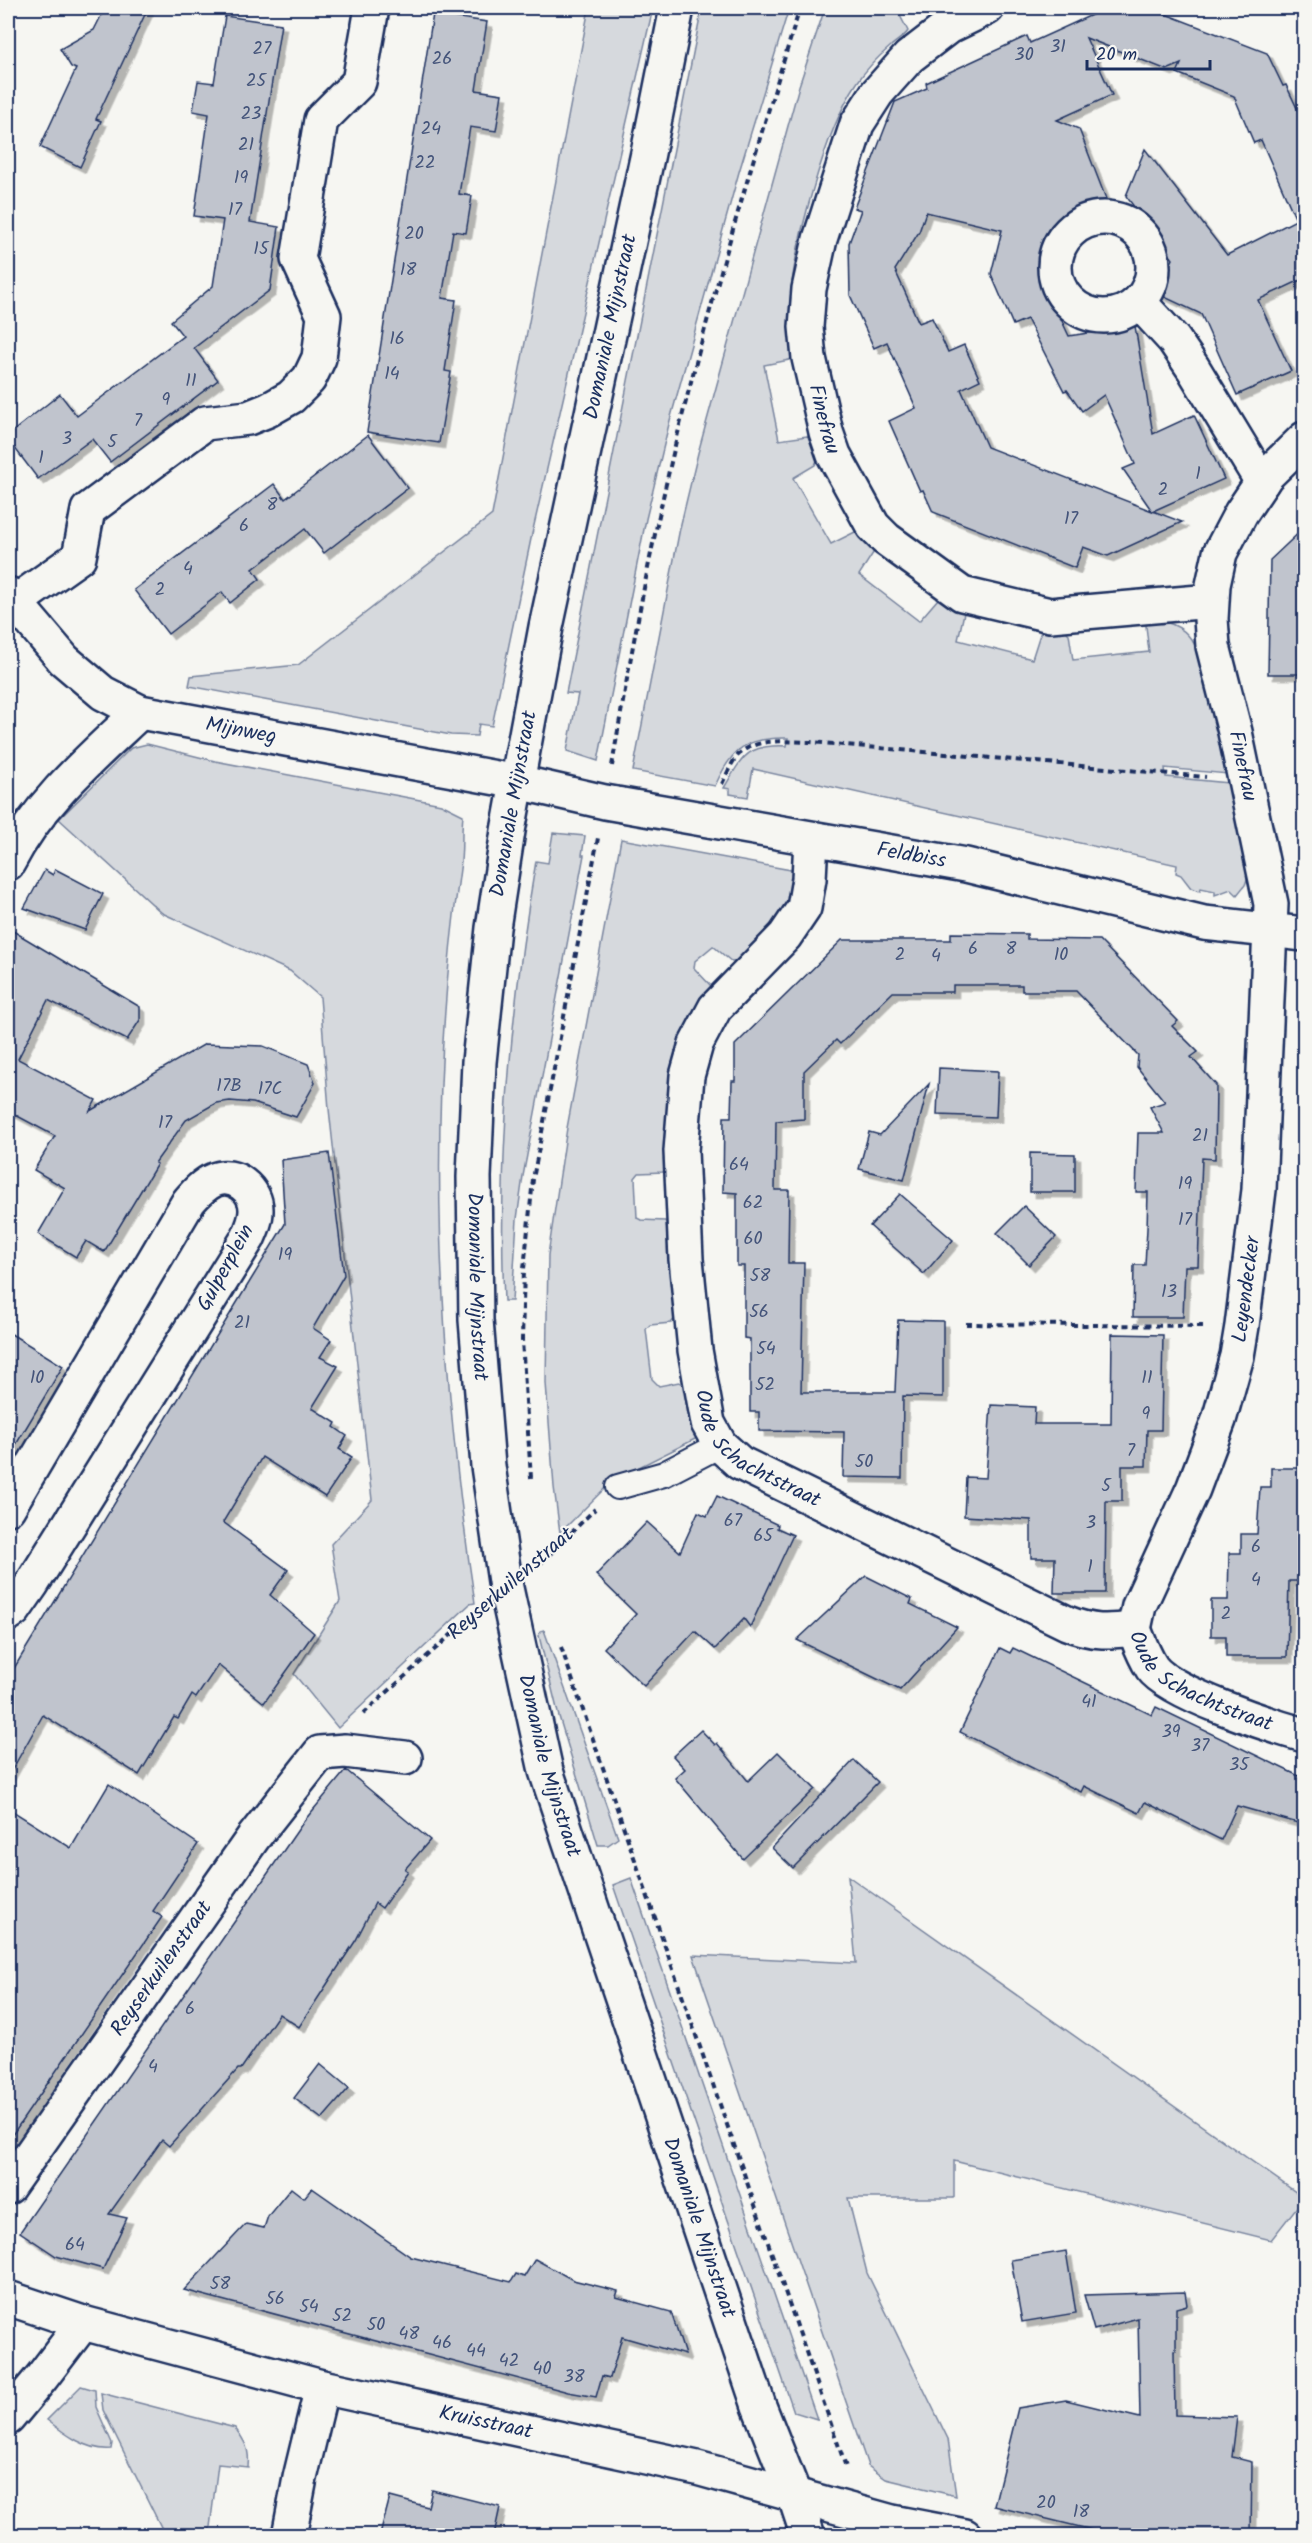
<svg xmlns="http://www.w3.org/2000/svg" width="1312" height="2543" font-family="Kalam,sans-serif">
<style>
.green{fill:#d6d9dd;stroke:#78849e;stroke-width:1.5}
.building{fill:#c0c4cd;stroke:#1b2f5e;stroke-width:1.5;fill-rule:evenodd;filter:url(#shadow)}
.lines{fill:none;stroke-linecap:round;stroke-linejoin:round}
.lane-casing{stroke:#1b2f5e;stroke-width:28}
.street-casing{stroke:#1b2f5e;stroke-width:38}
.secondary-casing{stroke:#1b2f5e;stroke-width:38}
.path{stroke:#1b2f5e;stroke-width:4;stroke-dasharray:6 4.5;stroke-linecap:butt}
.lane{stroke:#f6f6f2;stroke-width:24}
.street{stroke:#f6f6f2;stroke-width:33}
.secondary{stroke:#f6f6f2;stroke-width:33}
.labels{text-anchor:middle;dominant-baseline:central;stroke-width:4.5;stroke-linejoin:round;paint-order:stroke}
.number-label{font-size:18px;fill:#44547a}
.street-label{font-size:21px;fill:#1b2f5e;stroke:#f6f6f2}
</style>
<defs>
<filter id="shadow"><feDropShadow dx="5.5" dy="5.5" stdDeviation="0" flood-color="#0004"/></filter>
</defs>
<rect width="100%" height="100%" fill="#f6f6f2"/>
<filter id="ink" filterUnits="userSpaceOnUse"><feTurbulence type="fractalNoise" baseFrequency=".0167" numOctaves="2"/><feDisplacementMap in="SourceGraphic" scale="12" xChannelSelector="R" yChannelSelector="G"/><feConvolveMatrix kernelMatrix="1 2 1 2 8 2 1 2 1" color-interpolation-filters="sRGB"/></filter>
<g filter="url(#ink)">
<g class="green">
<path d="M589,8H653L532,534L492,726L479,724L477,736L451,735L189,686L191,676L298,665L492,515Z"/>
<path d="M702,8H789L739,172L669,424L646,519L598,761L567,751L578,694L566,693Z"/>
<path d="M825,8H896L908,31C904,37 896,41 891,46C878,57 866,69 857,83C825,130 794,245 790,302C789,320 792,339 793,357L789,360L764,365L779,440L807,436L811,439L818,458L815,465L793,478L831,544L857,531L875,550L859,575L919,621L938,599L963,609L964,613L958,640L1032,659L1041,631L1065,630L1069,634L1073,660L1149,652L1146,626L1149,621C1170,620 1186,627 1196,647L1228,774L1165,768L1166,777L1229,783L1250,871L1245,885L1237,895L1231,889L1215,895V891L1201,888L1200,891L1191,888L1181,875L1176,873L1177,865L753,769L748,797L730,794V789L724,788C743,756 747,744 787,746L788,738C746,737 732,748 715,786L633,771L680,528L698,453L799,86Z"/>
<path d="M147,744L215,761L441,804L463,815C461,833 463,852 460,869C425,1113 438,1360 475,1603L470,1604L338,1728L294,1674L340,1601L331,1544L372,1500L329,1109L320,997L290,971L162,913L59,819L131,748Z"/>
<path d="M553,833L585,836L582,855H584L523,1176L517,1219L512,1301H504C498,1154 511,1006 536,861L548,863Z"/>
<path d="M621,839L791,870L794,873L792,896L783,916L739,961L732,962L713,946L695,961L694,968L711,986L666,1166L663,1172L639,1173L635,1178L637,1218L641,1220L665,1221L668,1226L676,1317L671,1323L650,1325L646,1329L652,1379L659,1386L679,1382L684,1385L699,1437L613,1480L560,1533L554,1487L546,1383L548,1255L567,1128Z"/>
<path d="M544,1630L618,1838L608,1845H598L558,1713L539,1636L540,1631Z"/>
<path d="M848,1876L1304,2198L1271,2240L954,2161V2198H848L867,2273L948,2439L956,2496L886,2479L868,2466L693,1955L856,1963Z"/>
<path d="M631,1878L817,2419L794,2412L613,1885Z"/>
<path d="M81,2386L95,2390L96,2407L112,2443L111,2449C87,2451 65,2434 47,2420Z"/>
<path d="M101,2393L235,2428C245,2441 250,2450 248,2467L218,2464L209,2535H165L103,2410Z"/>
</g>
<g class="building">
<path d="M105,8H148L96,119L101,121L80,167L40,147L76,69L71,67L60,49L94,30Z"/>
<path d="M1107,8H1150L1267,53L1283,86L1286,85L1305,125V278L1258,300L1291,371L1237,395L1201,314L1156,293L1173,259L1126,196L1145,149L1227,255L1296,220L1261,140L1254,143L1234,96L1177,73L1181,64L1167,70L1086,38L1112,95L1057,120L1079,129L1108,204L1051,226L1039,272L1069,336L1135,326L1153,434L1194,415L1224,479L1153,511L1182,522L1108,556L1083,547L1075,568L933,512L923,490L920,491L889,421L916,408L887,342L874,348L850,295L849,243L861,210L854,208L895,102L927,88L926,83L1027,36L1030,43ZM926,212L1002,230L991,274L1013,325L1027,319L1064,391L1067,390L1082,411L1104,395L1135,464L1123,469L1152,511L987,447L961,389L980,380L964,345L948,352L932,318L919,323L895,270L919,232Z"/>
<path d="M433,14L487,22L476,90L502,94L496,131L470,127L459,194L472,196L466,233L453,231L442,298L456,300L445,371L451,372L439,443L367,432Z"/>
<path d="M225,16L281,24L250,222L279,227L270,290L194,348L218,380L110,462L92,439L38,479L8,439V435L60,394L77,416L183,336L171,321L213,286L223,220L194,216L209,114L193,111L198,81L214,83Z"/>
<path d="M368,435L408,488L324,553L305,529L253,569L260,579L230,603L222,592L168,634L134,590L274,484L285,499Z"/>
<path d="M1305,527V674H1268L1270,560Z"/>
<path d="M55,869L103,894L85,930L24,908L45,870L53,875Z"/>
<path d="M8,928L140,1007V1020L127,1040L48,1000L18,1059L96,1100L90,1111L205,1044L263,1046L308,1064L315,1083L296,1117L253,1103L230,1101L216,1103L186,1120L155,1163L157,1164L104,1252L86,1241L76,1257L38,1234L65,1188L34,1170L55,1136L8,1111Z"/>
<path d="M951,933L1027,934V939L1099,940L1178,1021L1172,1026L1198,1052L1191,1057L1216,1085L1215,1159L1202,1158L1198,1266H1185L1183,1317H1133L1134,1265H1145L1147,1229L1148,1192H1136L1138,1133H1164L1150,1107L1165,1102L1137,1067L1138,1055L1076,991H1022V985H953V992H893L840,1044L836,1040L804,1071V1119L776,1121L775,1190H789L788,1263H804L801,1392H895L898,1320L943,1321V1397L903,1396L902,1478L843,1477L844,1432L759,1431V1412H750V1339L744,1338V1266H737V1193L723,1192L724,1117H731L732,1081H735V1045L842,940H951Z"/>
<path d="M939,1068L998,1071L996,1117L937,1115Z"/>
<path d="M929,1084L904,1180L859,1169L869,1132L880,1135Z"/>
<path d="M329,1153L344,1275L313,1328L331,1340L320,1357L338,1366L312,1408L336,1423L334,1427L347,1436L339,1449L352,1457L325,1497L262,1457L223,1522L288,1570L270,1595L314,1633L264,1703L218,1665L196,1698L192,1695L178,1719L174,1717L139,1775L43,1715L8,1777V1678L285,1224L281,1160Z"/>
<path d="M1030,1153L1075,1154V1192H1030Z"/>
<path d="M900,1194L953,1240L924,1274L870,1226Z"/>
<path d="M1024,1206L1056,1237L1029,1265L997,1233Z"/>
<path d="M8,1332L63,1366L8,1458Z"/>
<path d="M1112,1334L1163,1335L1161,1430H1147L1146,1466H1122V1501H1106L1105,1593H1054L1055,1558H1031V1520L964,1516L966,1477L986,1478L991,1405L1035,1407L1034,1424H1111Z"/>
<path d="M1271,1468H1305V1581H1289L1287,1657H1226V1636H1211V1600H1228L1229,1553H1241V1534H1257L1260,1487H1271Z"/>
<path d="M717,1496L778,1525L777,1528L793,1535L750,1627L744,1619L715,1649L695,1631L644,1686L604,1648L636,1614L596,1575L647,1522L680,1552L698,1512L707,1516Z"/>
<path d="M866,1576L912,1599L910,1604L957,1627L900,1690L797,1640Z"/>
<path d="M1000,1648L1010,1653L1013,1648L1152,1715L1156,1707L1305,1779V1825L1237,1806L1221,1840L1145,1802L1139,1813L1084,1786L1081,1792L960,1732Z"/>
<path d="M701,1730L715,1745L717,1743L748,1781L778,1752L815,1789L743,1859L675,1778L685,1769L673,1756Z"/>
<path d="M854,1760L878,1782L793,1868L772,1848Z"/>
<path d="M346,1770L430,1840L405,1869L408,1871L382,1908L375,1903L356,1940L299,2027L279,2014L241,2069H238L169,2146L162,2140L109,2214L127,2218L103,2269L56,2256L20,2232L304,1821Z"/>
<path d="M109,1784L198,1844L153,1911L162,1917L8,2141V1808L71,1848Z"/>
<path d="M320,2064L349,2088L322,2119L294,2098Z"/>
<path d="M291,2188L304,2198L312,2188L411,2257L511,2282L516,2274L524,2277L535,2259L573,2280L618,2291L616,2297L671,2312L685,2355L622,2337L610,2378L602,2376L596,2397L568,2392L184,2290L246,2224L264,2228L268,2216Z"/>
<path d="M1066,2251L1076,2313L1022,2322L1011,2260Z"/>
<path d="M1185,2292L1187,2305L1176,2308V2351H1174L1175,2415L1237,2417L1232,2457L1252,2462L1251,2535H1113L994,2506L1018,2408L1066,2400L1140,2418L1138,2318L1094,2330L1084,2295Z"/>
<path d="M432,2490L500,2507L494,2535H380L390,2497L428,2507Z"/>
</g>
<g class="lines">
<defs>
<path id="lane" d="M618,1487L664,1474L720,1445"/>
<g id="street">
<path id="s1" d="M987,8L948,27L909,57L877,93L857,124L820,239L809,289L806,327L809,358L826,432L834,455L873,526L886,539L962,594L1050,615L1211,601"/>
<circle cx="1104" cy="267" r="49"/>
<path d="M1139,302L1174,340L1193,368L1262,482"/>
<path id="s2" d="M8,594L64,660L103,693L140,712L518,782L605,802L966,865L1204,923L1304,934"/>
<path d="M14,603L79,557L88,510L205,423L248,418L268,410L291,397L309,379L319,358L324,316L298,259L321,120L359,82L372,8"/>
<path id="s3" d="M811,839L809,879L804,908L785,936L715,1008L696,1044L687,1076L681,1151L686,1259L695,1350L708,1423L720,1445L740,1463L1067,1623C1092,1633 1107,1632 1134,1629"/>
<path d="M8,863C39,802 91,758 140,712"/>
<path d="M8,1508L189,1201C196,1193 204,1184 214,1180C234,1171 257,1190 256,1211C256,1220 252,1229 248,1238L32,1584L14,1610L8,1614"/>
<path id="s4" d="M1134,1629L1139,1606L1193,1489L1219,1420L1237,1356L1242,1326L1259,1190L1271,904L1235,732L1213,646L1211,619L1213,585L1220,553L1241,513L1266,476L1304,439"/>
<path id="s5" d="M1134,1629C1139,1642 1144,1656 1152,1668C1170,1693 1272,1726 1304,1735"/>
<path id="s6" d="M8,2187L253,1838L320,1753L345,1751L405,1758"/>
<path d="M8,2418L42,2377L83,2323"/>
<path d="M289,2536L300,2478L322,2387"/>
</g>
<g id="secondary">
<path id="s7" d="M677,8L648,153L546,627L508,831L493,928L479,1062L474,1177L476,1320L488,1466L506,1588L546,1771L759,2406L794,2494L808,2536"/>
<path id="s8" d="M8,2298L83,2323L322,2387L697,2468L892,2522L965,2536"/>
</g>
</defs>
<use href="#lane" class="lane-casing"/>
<use href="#street" class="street-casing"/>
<use href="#secondary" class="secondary-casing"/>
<g class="path">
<path d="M612,766C632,646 654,527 684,409C718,274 759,140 800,8"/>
<path d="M722,784C726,776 730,766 735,759C751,736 787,742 811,742L1206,777"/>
<path d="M966,1324L1205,1326"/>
<path d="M531,1478L522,1340L524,1269L533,1179L598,838"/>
<path d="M541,1563L595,1509"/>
<path d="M561,1647L847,2470"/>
<path d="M363,1714L473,1615"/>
</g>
<use href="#lane" class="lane"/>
<use href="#street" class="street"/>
<use href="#secondary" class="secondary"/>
</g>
</g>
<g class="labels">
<g class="number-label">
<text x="1058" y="47">31</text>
<text x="262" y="49">27</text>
<text x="1024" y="55">30</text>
<text x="442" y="59">26</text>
<text x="256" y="81">25</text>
<text x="251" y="114">23</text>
<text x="431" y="129">24</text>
<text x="246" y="145">21</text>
<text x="425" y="163">22</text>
<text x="241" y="178">19</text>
<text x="235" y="210">17</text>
<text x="414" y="234">20</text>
<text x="261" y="249">15</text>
<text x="408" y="270">18</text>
<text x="397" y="339">16</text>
<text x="392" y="374">14</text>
<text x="191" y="381">11</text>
<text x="166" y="400">9</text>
<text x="138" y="421">7</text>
<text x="67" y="439">3</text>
<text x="112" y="442">5</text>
<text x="41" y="458">1</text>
<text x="1198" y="474">1</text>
<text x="1163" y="490">2</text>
<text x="272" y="505">8</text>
<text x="1071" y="519">17</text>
<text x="244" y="526">6</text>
<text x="188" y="569">4</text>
<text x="160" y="590">2</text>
<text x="973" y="949">6</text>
<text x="1011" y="949">8</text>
<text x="900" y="955">2</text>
<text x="1061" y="955">10</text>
<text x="936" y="956">4</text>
<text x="229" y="1086">17B</text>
<text x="270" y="1089">17C</text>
<text x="165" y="1123">17</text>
<text x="1200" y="1136">21</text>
<text x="739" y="1165">64</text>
<text x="1185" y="1184">19</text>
<text x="753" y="1203">62</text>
<text x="1185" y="1220">17</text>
<text x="753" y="1239">60</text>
<text x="285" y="1255">19</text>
<text x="760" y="1276">58</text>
<text x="1169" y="1292">13</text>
<text x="759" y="1312">56</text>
<text x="242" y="1323">21</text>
<text x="766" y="1349">54</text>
<text x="37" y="1378">10</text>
<text x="1147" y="1378">11</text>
<text x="765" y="1385">52</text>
<text x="1146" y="1414">9</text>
<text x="1131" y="1451">7</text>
<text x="864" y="1462">50</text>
<text x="1106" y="1486">5</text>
<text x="733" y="1521">67</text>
<text x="1091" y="1523">3</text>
<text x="763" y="1536">65</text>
<text x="1256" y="1547">6</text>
<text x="1090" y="1567">1</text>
<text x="1256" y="1580">4</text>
<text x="1226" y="1614">2</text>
<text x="1089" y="1702">41</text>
<text x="1171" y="1732">39</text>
<text x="1200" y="1746">37</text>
<text x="1239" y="1765">35</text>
<text x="190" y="2009">6</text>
<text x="153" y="2067">4</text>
<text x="75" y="2245">64</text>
<text x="220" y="2284">58</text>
<text x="275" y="2299">56</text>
<text x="309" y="2307">54</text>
<text x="342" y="2316">52</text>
<text x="376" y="2325">50</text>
<text x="409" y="2334">48</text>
<text x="442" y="2343">46</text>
<text x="476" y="2351">44</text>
<text x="509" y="2361">42</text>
<text x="542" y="2369">40</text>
<text x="574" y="2377">38</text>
<text x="1046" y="2503">20</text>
<text x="1081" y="2512">18</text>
</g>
<g class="street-label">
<text transform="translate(611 327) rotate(-78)">Domaniale Mijnstraat</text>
<text stroke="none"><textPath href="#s1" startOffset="482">Finefrau</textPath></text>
<text stroke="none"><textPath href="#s2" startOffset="282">Mijnweg</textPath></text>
<text transform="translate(1242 766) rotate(78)">Finefrau</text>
<text transform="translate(514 804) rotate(-80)">Domaniale Mijnstraat</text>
<text stroke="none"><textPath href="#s2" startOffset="964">Feldbiss</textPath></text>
<text transform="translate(226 1268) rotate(-61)">Gulperplein</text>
<text stroke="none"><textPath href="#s7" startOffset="1298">Domaniale Mijnstraat</textPath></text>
<text stroke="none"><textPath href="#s4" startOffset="360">Leyendecker</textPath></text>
<text stroke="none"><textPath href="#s3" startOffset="680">Oude Schachtstraat</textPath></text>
<text transform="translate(511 1584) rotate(-41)">Reyserkuilenstraat</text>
<text stroke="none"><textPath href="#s5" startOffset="90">Oude Schachtstraat</textPath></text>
<text stroke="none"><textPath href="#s7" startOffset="1784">Domaniale Mijnstraat</textPath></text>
<text stroke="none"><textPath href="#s6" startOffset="267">Reyserkuilenstraat</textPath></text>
<text stroke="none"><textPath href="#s7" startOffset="2270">Domaniale Mijnstraat</textPath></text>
<text stroke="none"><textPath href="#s8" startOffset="494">Kruisstraat</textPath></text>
</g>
</g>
<rect width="1312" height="2543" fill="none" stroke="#f6f6f2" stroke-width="30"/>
<rect x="15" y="15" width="1282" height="2513" fill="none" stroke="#1b2f5e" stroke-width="2" filter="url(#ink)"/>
<path d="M1087 60v9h123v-9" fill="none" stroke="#1b2f5e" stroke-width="3"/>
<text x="1096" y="60" font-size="18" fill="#1b2f5e" stroke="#f6f6f2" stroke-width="4.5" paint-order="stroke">20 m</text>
</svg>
